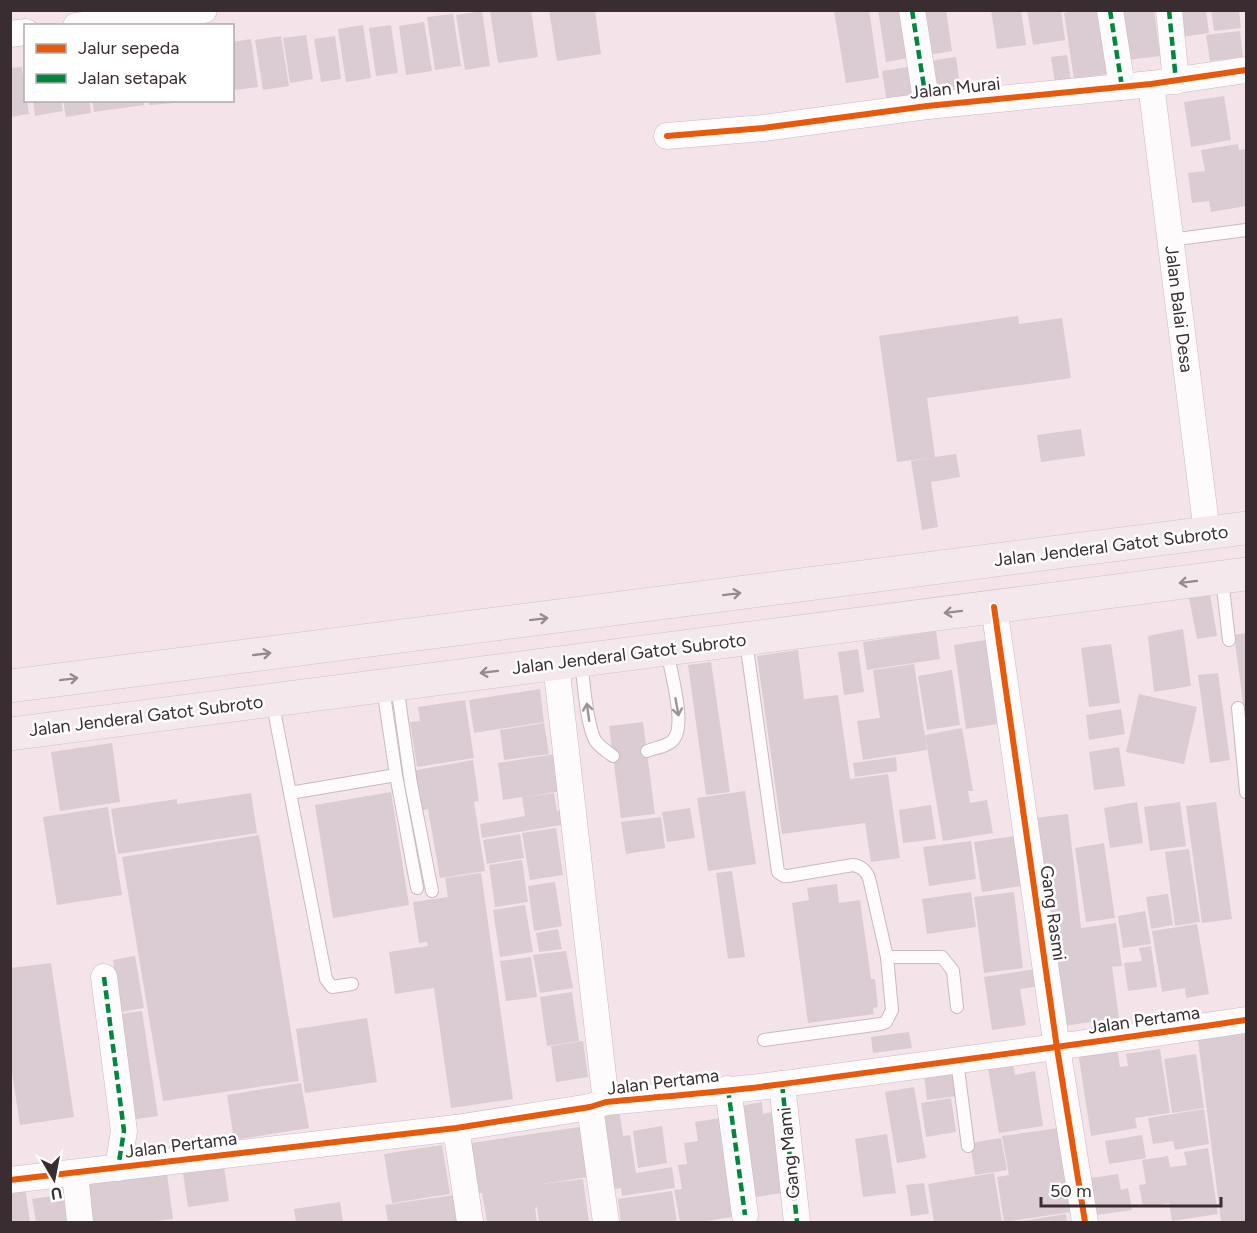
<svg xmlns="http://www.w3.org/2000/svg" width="1257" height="1233" font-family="Figtree,sans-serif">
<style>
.building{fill:#daccd2}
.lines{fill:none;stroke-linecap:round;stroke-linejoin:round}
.lane-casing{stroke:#c8bac0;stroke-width:14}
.street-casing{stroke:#c8bac0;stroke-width:27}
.primary-casing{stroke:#ccc3c7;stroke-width:34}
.lane{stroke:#fefbfc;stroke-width:12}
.street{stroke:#fefbfc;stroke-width:26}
.primary{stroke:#f4e8ed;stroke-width:33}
.quiet{stroke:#00873e;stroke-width:4.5;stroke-dasharray:9 4.5;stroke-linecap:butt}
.cycleway-casing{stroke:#fff;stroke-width:10}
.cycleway{stroke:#e8590c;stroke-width:6}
.oneway{stroke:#968a90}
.oneway2{stroke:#9c9497}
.labels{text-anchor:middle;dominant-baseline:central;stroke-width:5;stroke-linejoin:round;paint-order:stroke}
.street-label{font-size:18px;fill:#392d32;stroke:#fff}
</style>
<rect width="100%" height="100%" fill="#f5e3ea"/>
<g class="building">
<path d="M531,10L538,57L498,63L490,11Z"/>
<path d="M549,10H595L601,54L557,61Z"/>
<path d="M869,10L879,78L846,83L834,11Z"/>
<path d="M878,10H907L914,57L886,62Z"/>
<path d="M915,10H946L952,51L922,56Z"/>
<path d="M991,10H1021L1026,45L997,49Z"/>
<path d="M1027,10H1061L1065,40L1033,45Z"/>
<path d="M1080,10H1102L1112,73L1074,79L1064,13Z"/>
<path d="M1154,10L1160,56L1126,60L1120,11Z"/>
<path d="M1171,10H1206L1209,33L1174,38Z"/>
<path d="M1211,10H1239L1241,28L1214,31Z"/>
<path d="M482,11L490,66L465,70L456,15Z"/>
<path d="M453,14L461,66L435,70L427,17Z"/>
<path d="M424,22L432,71L406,75L399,26Z"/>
<path d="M363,25L371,78L346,82L338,29Z"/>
<path d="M391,25L398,73L376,76L369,28Z"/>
<path d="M1240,31L1243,57L1210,61L1206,35Z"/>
<path d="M306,35L313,79L290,83L283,38Z"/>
<path d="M281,36L289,86L263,90L255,40Z"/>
<path d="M335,36L341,79L321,82L314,39Z"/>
<path d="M251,39L258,87L235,90L232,73V42Z"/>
<path d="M1067,55L1071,80L1055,83L1051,57Z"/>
<path d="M956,57L961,92L929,97L923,62Z"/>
<path d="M915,66L920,97L887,102L882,71Z"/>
<path d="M22,67L26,100H27L29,114L10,117V68Z"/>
<path d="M1224,96L1231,140L1191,147L1184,102Z"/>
<path d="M33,100H61L63,111L35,116Z"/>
<path d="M63,100H89L91,113L66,117Z"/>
<path d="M92,100H144V105L94,112Z"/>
<path d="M149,100H188V102L149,105Z"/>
<path d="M1238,144L1239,150L1246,149V189H1245L1246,206L1211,212L1209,201L1192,203L1188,173L1205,171L1201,150Z"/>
<path d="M1018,316L1019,324L1062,318L1071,378L927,398L935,457L956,454L960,477L931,482L938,527L922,530L911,461L929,458L897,462L879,336Z"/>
<path d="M1081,429L1085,456L1041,462L1037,435Z"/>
<path d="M1210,594L1217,636L1197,639L1189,598Z"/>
<path d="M1183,629L1191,686L1154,692L1148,636Z"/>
<path d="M936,631L940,659L867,670L863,642Z"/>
<path d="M1246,633V710H1244L1234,635Z"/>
<path d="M986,640L997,724L966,729L954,645Z"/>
<path d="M1111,644L1120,703L1089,707L1081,648Z"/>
<path d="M858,649L864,692L844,695L838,652Z"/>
<path d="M798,650L804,699L838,695L850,779L888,774L900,858L871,862L865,823L782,834L757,656Z"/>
<path d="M711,662L730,792L706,795L688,665Z"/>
<path d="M914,664L927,750L863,760L857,721L880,718L873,670Z"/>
<path d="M952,670L960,725L927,730L918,676Z"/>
<path d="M1218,673L1230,760L1210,763L1198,675Z"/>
<path d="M540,689L544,722L474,733L469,700Z"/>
<path d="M1139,694L1197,707L1184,764L1126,752Z"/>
<path d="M465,700L474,758L417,767L410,722L420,721L418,707Z"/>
<path d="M1121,709L1125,734L1089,740L1086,715Z"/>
<path d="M643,722L655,814L621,818L609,726Z"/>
<path d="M544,723L549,754L504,760L500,730Z"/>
<path d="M962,728L973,791H968L970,803L987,800L993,833L943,841L925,735Z"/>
<path d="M112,743L120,802L60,811L51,752Z"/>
<path d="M1119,747L1125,786L1094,790L1089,752Z"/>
<path d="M555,754L561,791L526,797L554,793L557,811L564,809L567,824L482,838L480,824L525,816L522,797L503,800L498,763Z"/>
<path d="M896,757L897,771L855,777L853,763Z"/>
<path d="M473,760L479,801L474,802L485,871L440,878L428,809L418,811L411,771Z"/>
<path d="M745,791L756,864L708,871L697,798Z"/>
<path d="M391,792L409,905L333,918L315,805Z"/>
<path d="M251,793L257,833L118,854L111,809L177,799V804Z"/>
<path d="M1137,802L1143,843L1110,848L1104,808Z"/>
<path d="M1180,802L1186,846L1150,851L1144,807Z"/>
<path d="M1216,802L1232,919L1202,923L1186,806Z"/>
<path d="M931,805L936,839L903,843L899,810Z"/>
<path d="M108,807L122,895L57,905L43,817Z"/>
<path d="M690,808L695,838L667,842L662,812Z"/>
<path d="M1068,814L1081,928L1116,923L1122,966L1112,967L1119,1018L1063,1026L1050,932L1062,930L1047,932L1034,818Z"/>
<path d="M661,817L665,848L626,854L621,822Z"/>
<path d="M556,828L563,875L530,880L522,833Z"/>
<path d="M520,834L524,858L487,864L483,840Z"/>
<path d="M259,835L299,1081L163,1101L122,857Z"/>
<path d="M1014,836L1021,886L982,892L974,842Z"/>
<path d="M971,841L976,879L929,886L923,847Z"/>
<path d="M1104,843L1115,918L1086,922L1075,848Z"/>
<path d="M1189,849L1200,922L1175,926L1165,852Z"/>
<path d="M522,860L528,902L495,907L489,865Z"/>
<path d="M732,871L745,957L728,959L716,873Z"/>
<path d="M481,873L513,1099L451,1108L434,988L395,994L389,952L428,946L427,942L419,943L413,902L448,897L445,878Z"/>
<path d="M555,882L562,926L534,931L528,886Z"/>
<path d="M837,884L839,903L860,900L871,979H875L878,1007L873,1008L874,1014L808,1023L792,903L809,900L807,888Z"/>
<path d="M971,892L976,927L927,934L922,899Z"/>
<path d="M1014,892L1023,968L984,973L974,897Z"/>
<path d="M1168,894L1173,925L1151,929L1146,897Z"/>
<path d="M525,905L533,952L500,957L493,910Z"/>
<path d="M1145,911L1151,944L1123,948L1118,916Z"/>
<path d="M1197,924L1209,994L1186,998L1185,988L1162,992L1152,931Z"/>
<path d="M558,929L562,949L539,952L536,933Z"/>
<path d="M1151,946L1157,987L1128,991L1124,963L1142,961L1139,948Z"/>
<path d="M566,951L573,988L540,993L533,955Z"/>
<path d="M135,956L144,1008L121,1012L113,960Z"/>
<path d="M531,957L537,997L506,1001L500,961Z"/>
<path d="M51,963L74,1117L20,1125L10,1059V968Z"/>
<path d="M1036,969L1039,986L1020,989L1026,1025L992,1030L984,977Z"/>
<path d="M572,992L579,1041L547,1046L540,997Z"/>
<path d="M142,1011L158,1116L130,1120L120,1014Z"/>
<path d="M367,1018L377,1082L305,1093L296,1029Z"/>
<path d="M1245,1026L1246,1222H1221L1197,1032Z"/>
<path d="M909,1032L912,1048L873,1053L871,1037Z"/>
<path d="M583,1041L588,1077L556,1082L551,1046Z"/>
<path d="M1117,1046L1120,1067L1128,1066L1126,1054L1160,1049L1170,1113L1135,1118L1137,1128L1091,1136L1078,1052Z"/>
<path d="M1196,1054L1204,1108L1172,1113L1164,1059Z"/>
<path d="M1013,1064L1015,1075L1035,1071L1043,1126L999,1133L988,1068Z"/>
<path d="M954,1071L957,1096L927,1100L924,1075Z"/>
<path d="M301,1083L309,1128L234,1140L227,1095Z"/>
<path d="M914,1087L926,1158L897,1163L885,1092Z"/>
<path d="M951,1098L956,1132L926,1137L921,1103Z"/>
<path d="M762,1102L763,1114L776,1111L788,1192L749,1198L735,1107Z"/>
<path d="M619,1108L623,1136L630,1135L636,1173L672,1167L675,1188L622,1196L621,1188L605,1191L593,1111Z"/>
<path d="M1204,1109L1209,1144L1175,1150L1173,1141L1153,1144L1148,1118Z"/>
<path d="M721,1118L738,1216L701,1222H680L674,1190L682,1189L678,1165L687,1164L684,1143L698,1141L695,1122Z"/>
<path d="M662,1126L667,1163L638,1168L633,1131Z"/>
<path d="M580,1127L588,1177L535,1185L583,1179L589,1222H539L537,1207L535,1208L537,1222H487L482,1193H479L471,1143Z"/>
<path d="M1058,1128L1071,1212L1004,1222L997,1177L1009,1175L1002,1136Z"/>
<path d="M887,1134L896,1193L863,1197L855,1139Z"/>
<path d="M1142,1135L1146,1158L1109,1164L1105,1141Z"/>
<path d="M1001,1138L1007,1170L975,1175L970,1143Z"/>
<path d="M442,1145L450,1194L392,1203L384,1154Z"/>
<path d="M1208,1148L1218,1214L1172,1221L1169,1203L1143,1207L1139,1185L1146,1184L1142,1160L1168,1156L1170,1167L1187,1165L1184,1152Z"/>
<path d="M223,1160L229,1201L188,1207L182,1166Z"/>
<path d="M166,1166L173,1219L148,1222H84L78,1177Z"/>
<path d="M994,1173L1002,1222H934L928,1184Z"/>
<path d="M1118,1174L1121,1190L1128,1188L1132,1210L1097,1215L1091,1178Z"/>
<path d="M924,1183L929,1214L911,1216L906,1185Z"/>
<path d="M25,1187L30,1222H10V1190Z"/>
<path d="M672,1191L677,1222H621L618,1199Z"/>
<path d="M66,1194L71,1222H36L32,1199Z"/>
<path d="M454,1195L458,1222H388L385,1205Z"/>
<path d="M340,1202L343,1222H296L294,1209Z"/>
<path d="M1066,1214L1067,1222H1022L1021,1221Z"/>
</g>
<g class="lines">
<defs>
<g id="lane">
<path d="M1170,240L1246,230"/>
<path d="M1222,579L1229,640"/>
<path d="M746,641L778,872L784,876H788L853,865C861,866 866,871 869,878L887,957L892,1010L886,1022L881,1024L764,1040"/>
<path d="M581,662C584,682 586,723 595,740C599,747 607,751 613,756"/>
<path d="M397,685L411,784L432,891"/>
<path d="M383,688L396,775L417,888"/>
<path d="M272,700L326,979L332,987L352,984"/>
<path d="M1238,708L1246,792"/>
<path d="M647,751C655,748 668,746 673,740C687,726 670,670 667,650"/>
<path d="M290,793L396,775"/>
<path d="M887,957H942L953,971L957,1007"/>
<path d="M957,1061L968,1146"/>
</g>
<g id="street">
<path d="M912,10L927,106"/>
<path d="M1110,10L1122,87"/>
<path d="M1169,10L1176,81"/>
<path d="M76,26L204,10"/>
<path d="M10,34L26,32"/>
<path d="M1151,84L1207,533"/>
<path d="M667,136L763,128L927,106L1151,84L1246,70"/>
<path d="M994,607L1057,1048L1085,1222"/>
<path d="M556,664L606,1102"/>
<path d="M104,977L124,1131L118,1168"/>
<path d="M782,1084L797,1222"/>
<path d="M728,1089L745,1215"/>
<path d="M590,1107L606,1222"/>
<path d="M456,1128L470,1222"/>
<path d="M75,1173L80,1222"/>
<path d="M10,1180L456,1128L590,1107L606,1102C665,1096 724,1092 783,1084C937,1063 1092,1043 1246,1020"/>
</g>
<g id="primary">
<path d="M10,686L1246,528"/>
<path d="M10,734L1246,574"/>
</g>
</defs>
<use href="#lane" class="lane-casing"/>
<use href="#street" class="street-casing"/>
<use href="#primary" class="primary-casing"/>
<use href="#lane" class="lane"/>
<use href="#street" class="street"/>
<use href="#primary" class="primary"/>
<g class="quiet">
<path d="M912,10L927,106"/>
<path d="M1110,10L1122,87"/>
<path d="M1169,10L1176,81"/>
<path d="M104,977L124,1131L118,1168"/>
<path d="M782,1084L797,1222"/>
<path d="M728,1089L745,1215"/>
</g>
<defs>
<g id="cycleway">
<path d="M667,136L763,128L927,106L1151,84L1246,70"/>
<path d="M994,607L1057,1048L1085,1222"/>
<path d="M10,1180L456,1128L590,1107L606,1102C665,1096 724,1092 783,1084C937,1063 1092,1043 1246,1020"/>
</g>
</defs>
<use href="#cycleway" class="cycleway-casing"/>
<use href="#cycleway" class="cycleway"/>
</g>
<defs><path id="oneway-shaft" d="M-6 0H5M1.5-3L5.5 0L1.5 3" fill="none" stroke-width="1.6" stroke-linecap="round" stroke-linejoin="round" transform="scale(1.5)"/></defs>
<g class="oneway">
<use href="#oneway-shaft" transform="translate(1188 582) rotate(173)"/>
<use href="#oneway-shaft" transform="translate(732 594) rotate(-7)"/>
<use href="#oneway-shaft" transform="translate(953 612) rotate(173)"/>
<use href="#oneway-shaft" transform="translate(539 619) rotate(-7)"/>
<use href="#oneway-shaft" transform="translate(262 654) rotate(-7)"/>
<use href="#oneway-shaft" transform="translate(489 672) rotate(173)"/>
<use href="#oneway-shaft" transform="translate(69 679) rotate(-7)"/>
</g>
<g class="oneway2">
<use href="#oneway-shaft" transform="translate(677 707) rotate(80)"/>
<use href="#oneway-shaft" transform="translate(588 712) rotate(-98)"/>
</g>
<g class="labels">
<g class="street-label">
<text transform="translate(955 88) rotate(-6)">Jalan Murai</text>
<text transform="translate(1179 309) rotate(83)">Jalan Balai Desa</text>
<text transform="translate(1111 546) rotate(-7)">Jalan Jenderal Gatot Subroto</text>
<text transform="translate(629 654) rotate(-7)">Jalan Jenderal Gatot Subroto</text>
<text transform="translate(146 716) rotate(-7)">Jalan Jenderal Gatot Subroto</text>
<text transform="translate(1053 913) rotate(82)">Gang Rasmi</text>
<text transform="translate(1144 1020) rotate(-8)">Jalan Pertama</text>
<text transform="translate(663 1082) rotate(-7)">Jalan Pertama</text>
<text transform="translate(181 1145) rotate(-7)">Jalan Pertama</text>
<text transform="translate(789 1153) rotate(-96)">Gang Mami</text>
</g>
</g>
<rect width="1257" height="1233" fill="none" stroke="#392d32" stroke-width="24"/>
<rect x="24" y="24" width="210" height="78" fill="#ffffff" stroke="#b0abad" stroke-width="1.5"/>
<rect x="36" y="44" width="30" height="9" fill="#e8590c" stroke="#b0abad" stroke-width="1.5"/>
<text x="78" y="54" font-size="18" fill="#392d32">Jalur sepeda</text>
<rect x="36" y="74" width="30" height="9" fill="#00873e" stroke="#b0abad" stroke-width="1.5"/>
<text x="78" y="84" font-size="18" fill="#392d32">Jalan setapak</text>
<g transform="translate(54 1179) rotate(170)" stroke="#ffffff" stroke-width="4.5" paint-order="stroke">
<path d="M0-4.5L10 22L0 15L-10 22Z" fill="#392d32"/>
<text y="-9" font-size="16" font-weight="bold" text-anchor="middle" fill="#392d32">U</text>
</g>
<path d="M1041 1197v9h180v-9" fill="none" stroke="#392d32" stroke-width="3"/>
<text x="1050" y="1197" font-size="18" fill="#392d32" stroke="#ffffff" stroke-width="4.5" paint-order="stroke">50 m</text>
</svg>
